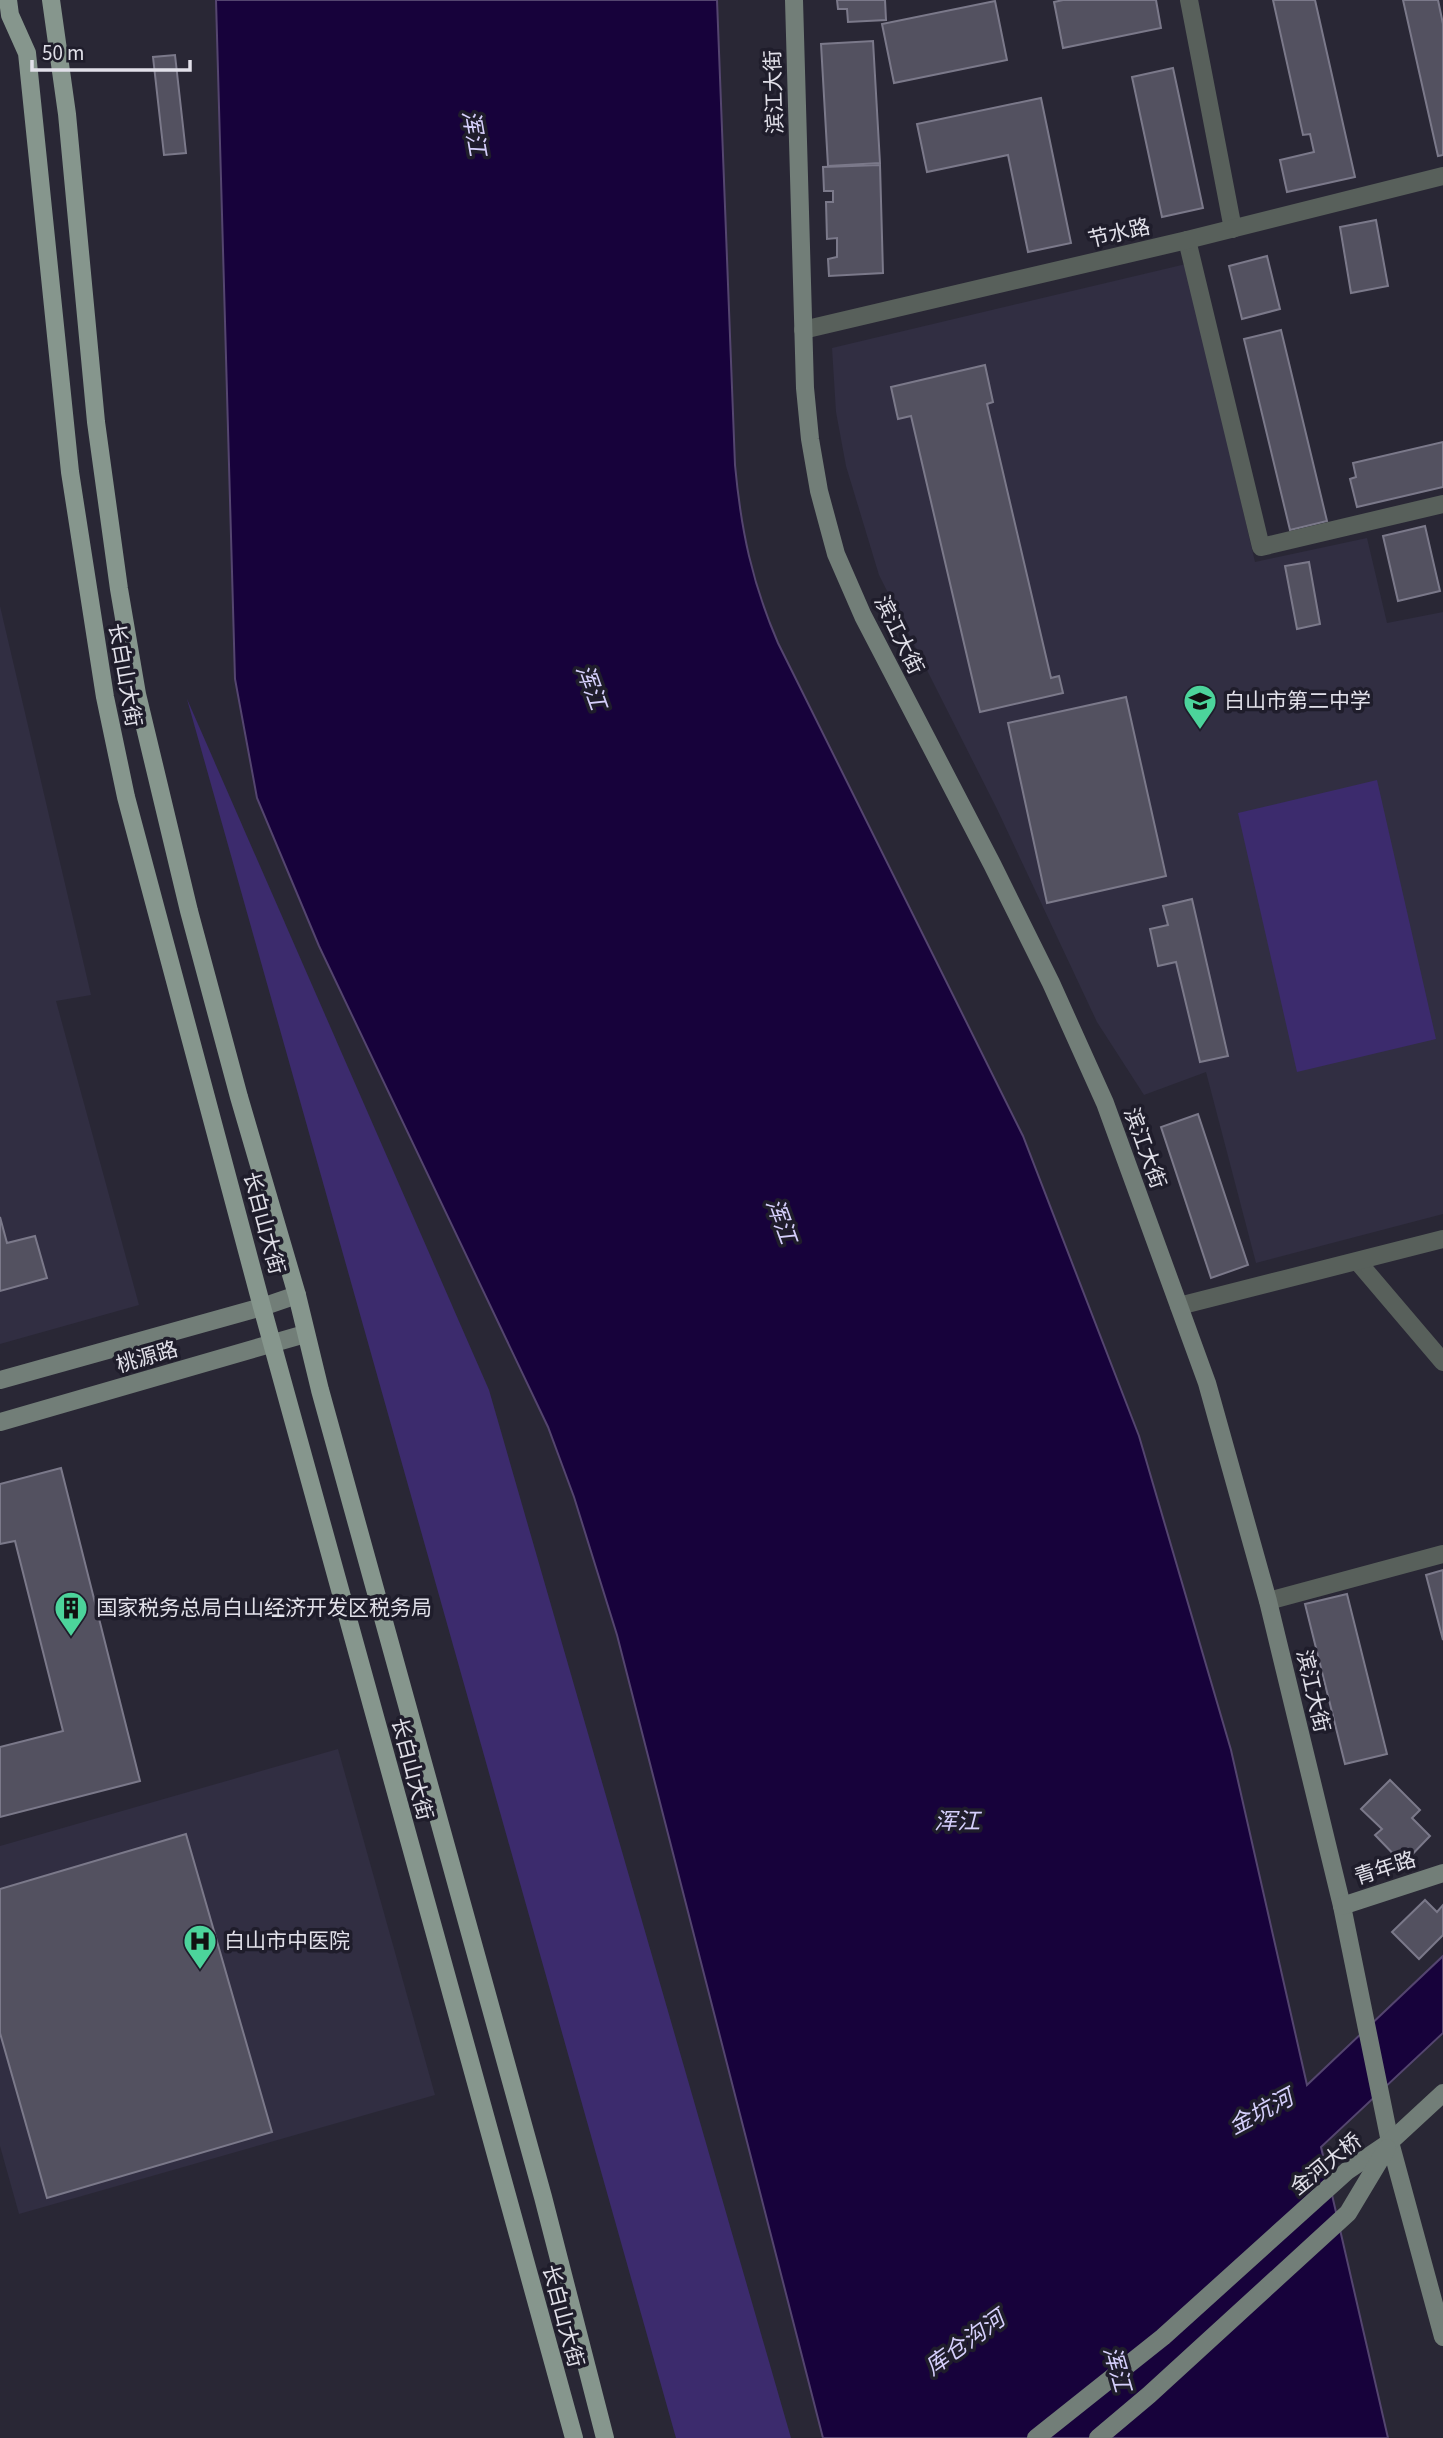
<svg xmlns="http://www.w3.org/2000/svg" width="1443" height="2438" font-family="'Source Sans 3','Noto Sans SC',sans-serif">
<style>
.built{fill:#312e42}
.green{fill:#3c2b6d}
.water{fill:#17023b;stroke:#54456f;stroke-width:2}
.building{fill:#535160;stroke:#7b798a;stroke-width:2}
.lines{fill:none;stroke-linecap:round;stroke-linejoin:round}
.street{stroke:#58605b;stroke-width:18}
.secondary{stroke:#727e78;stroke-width:18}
.primary{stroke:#86968d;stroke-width:18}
.labels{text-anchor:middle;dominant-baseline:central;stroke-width:7;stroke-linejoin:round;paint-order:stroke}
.street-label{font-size:21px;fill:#e1e0e9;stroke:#1f1d2b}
.poi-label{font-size:21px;fill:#e1e0e9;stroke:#1f1d2b;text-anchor:start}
.water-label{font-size:23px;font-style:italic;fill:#d5cffb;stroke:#1f1d2b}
</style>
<rect width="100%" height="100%" fill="#292735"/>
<g class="built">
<path d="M1186,264L1255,562L1367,538L1387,623L1443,612V1214L1256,1263L1206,1072L1144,1095L1097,1022L997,809L879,575L846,466L836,412L832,348Z"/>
<path d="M0,606L91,995L56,1001L139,1305L0,1344Z"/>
<path d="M338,1749L435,2095L19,2214L0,2146V1846Z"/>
</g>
<g class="green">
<path d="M187,699L489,1390L791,2438H676Z"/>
<path d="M1377,780L1436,1039L1297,1072L1238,813Z"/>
</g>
<path class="water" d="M216,0H717L735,465C741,530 752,583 778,643L1023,1136L1139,1436L1231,1750L1307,2085L1443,1956V2033L1321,2147L1388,2438H823L617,1635L574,1497L548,1427L319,946L257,798L235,679Z"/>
<g class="building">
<path d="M837,0H885L886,20L848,22L847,9H838Z"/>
<path d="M1063,0H1156L1161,28L1063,48L1054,2Z"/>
<path d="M1273,0H1315L1355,177L1287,192L1280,160L1314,152L1310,134L1303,135Z"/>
<path d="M1403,0H1438L1443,24V155L1438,156Z"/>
<path d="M995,1L1007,60L894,83L882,24Z"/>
<path d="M873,41L880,163L828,166L821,44Z"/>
<path d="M175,55L186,153L164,155L153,57Z"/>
<path d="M1173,68L1203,208L1162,217L1132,77Z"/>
<path d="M1041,98L1071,243L1028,252L1008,155L927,172L917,124Z"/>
<path d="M880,165L883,273L829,276L828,259L837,257V238L827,239L826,202H833V191H824L823,167Z"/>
<path d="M1376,220L1388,286L1351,293L1340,227Z"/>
<path d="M1267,256L1280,309L1242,319L1229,266Z"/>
<path d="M1281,330L1327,521L1290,530L1244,339Z"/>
<path d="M985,365L993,402L987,404L1051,678L1059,676L1063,693L980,712L911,416L898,419L891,387Z"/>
<path d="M1443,442V487L1357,507L1350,479L1356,477L1353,463Z"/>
<path d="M1425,526L1440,591L1398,601L1383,536Z"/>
<path d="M1309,562L1320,624L1297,629L1285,566Z"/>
<path d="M1126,697L1166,876L1047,903L1008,723Z"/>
<path d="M1192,899L1228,1056L1200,1062L1176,962L1158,966L1150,929L1168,925L1163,906Z"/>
<path d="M1198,1114L1248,1265L1211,1278L1161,1127Z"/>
<path d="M0,1217L7,1243L35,1236L47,1278L0,1291Z"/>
<path d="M61,1468L140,1781L0,1817V1747L63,1731L15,1541L0,1544V1484Z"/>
<path d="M1443,1570V1640L1426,1575Z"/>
<path d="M1347,1594L1387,1754L1345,1764L1305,1604Z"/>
<path d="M1390,1780L1420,1810L1412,1818L1430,1836L1403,1864L1375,1835L1382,1829L1361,1809Z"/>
<path d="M186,1834L272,2132L47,2198L0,2033V1889Z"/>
<path d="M1425,1900L1437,1912L1443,1905V1935L1419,1959L1392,1932Z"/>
</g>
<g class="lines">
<g class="street">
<path d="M1189,0L1233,229"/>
<path d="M1187,240L1261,547L1443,504"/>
<path d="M803,330L1187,240L1443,176"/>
<path d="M1358,1262L1443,1362"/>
<path d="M1179,1306L1443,1239"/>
<path d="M1268,1601L1443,1554"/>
</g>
<g class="secondary">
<path d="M794,0L805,388L810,439L819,491L836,554L863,616L992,864L1051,983L1105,1103L1207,1383L1268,1601L1342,1906L1390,2142L1443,2337"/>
<path d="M0,1380L262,1307L297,1295"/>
<path d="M0,1422L305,1334"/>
<path d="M1342,1906L1443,1873"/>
<path d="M1036,2438L1163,2337L1347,2171L1390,2142L1443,2093"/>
<path d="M1098,2438L1149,2395L1348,2213L1387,2148"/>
</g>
<g class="primary">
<path d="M8,0L10,15L27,53L70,472L105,697L126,797L262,1307L574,2438"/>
<path d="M51,0L67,114L96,422L119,589L137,694L189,911L239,1097L297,1295L320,1390L543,2197L605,2438"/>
</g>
</g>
<defs>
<symbol id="school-pin" viewBox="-11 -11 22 30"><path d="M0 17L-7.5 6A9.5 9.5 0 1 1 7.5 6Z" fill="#4cd49b" stroke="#1f1d2b"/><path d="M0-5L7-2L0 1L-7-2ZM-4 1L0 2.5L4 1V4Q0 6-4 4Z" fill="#111"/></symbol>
<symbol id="building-pin" viewBox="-11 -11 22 30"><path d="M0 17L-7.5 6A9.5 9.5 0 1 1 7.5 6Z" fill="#4cd49b" stroke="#1f1d2b"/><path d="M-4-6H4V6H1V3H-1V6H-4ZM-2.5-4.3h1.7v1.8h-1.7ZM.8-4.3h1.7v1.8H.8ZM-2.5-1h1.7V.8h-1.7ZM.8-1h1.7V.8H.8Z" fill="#111"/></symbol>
<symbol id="hospital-pin" viewBox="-11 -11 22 30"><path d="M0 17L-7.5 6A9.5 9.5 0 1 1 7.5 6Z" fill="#4cd49b" stroke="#1f1d2b"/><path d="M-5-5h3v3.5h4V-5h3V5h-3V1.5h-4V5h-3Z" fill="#111"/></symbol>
</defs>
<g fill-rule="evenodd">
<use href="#school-pin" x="1181" y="682" width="38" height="52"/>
<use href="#building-pin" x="52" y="1589" width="38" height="52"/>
<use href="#hospital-pin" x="181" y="1922" width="38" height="52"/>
</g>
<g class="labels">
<g class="street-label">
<text transform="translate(774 92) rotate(-92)">滨江大街</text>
<text transform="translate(1119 233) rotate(-13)">节水路</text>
<text transform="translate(899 635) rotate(64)">滨江大街</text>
<text transform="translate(125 675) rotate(80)">长白山大街</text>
<text transform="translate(1145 1148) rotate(70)">滨江大街</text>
<text transform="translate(264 1223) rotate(75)">长白山大街</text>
<text transform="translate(147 1357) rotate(-16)">桃源路</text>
<text transform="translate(1313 1691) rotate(77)">滨江大街</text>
<text transform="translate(412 1769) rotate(75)">长白山大街</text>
<text transform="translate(1385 1868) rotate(-18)">青年路</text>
<text transform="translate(1326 2164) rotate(-39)">金河大桥</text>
<text transform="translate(563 2316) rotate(75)">长白山大街</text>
</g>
<g class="poi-label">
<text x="1224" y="701">白山市第二中学</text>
<text x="96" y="1608">国家税务总局白山经济开发区税务局</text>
<text x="224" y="1941">白山市中医院</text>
</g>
<g class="water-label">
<text transform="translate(474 133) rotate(80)">浑江</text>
<text transform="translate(591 687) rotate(70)">浑江</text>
<text transform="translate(781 1221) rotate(70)">浑江</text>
<text x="957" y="1821">浑江</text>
<text transform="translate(1261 2112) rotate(-28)">金坑河</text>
<text transform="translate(965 2343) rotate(-36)">库仓沟河</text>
<text transform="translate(1117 2369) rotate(74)">浑江</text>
</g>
</g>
<path d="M32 60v10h158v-10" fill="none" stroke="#e1e0e9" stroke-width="3.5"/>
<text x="42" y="60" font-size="21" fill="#e1e0e9" stroke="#1f1d2b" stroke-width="5" paint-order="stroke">50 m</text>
</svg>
